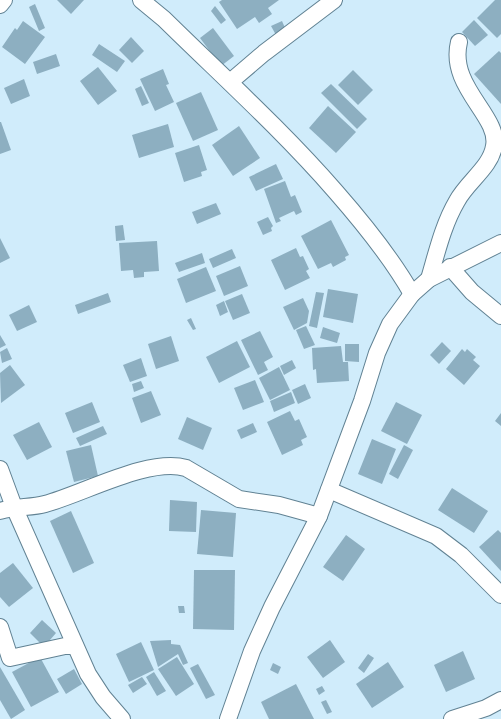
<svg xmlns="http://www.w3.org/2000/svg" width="501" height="719" font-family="Merriweather,serif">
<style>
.building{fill:#8dafc1}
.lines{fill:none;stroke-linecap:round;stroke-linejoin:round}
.street-casing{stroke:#618293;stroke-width:18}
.street{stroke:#fff;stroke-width:16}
</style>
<rect width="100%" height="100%" fill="#d0ecfb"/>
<g class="building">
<path d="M57,0H84L71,14Z"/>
<path d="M222,0H279L268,8L272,14L259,23L255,17L237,29L219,2Z"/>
<path d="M495,0H501V34L497,38L477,18Z"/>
<path d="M35,4L45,28L39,31L29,7Z"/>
<path d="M215,6L226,20L221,24L211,11Z"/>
<path d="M474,20L488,35L475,46L462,32Z"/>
<path d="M23,21L45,37L25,64L2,47L15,28L17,30Z"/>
<path d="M282,21L286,30L276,35L271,26Z"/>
<path d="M213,28L234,56L221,66L200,38Z"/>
<path d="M131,37L144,51L132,63L119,50Z"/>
<path d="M99,44L125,61L117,72L92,55Z"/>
<path d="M499,51L501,53V104L474,74Z"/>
<path d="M56,54L60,66L37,74L33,62Z"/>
<path d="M98,67L117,91L98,105L80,81Z"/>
<path d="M163,69L169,84L166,85L174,102L155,111L140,79Z"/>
<path d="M353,70L373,90L358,105L338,85Z"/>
<path d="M24,79L30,96L11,104L4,88Z"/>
<path d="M331,84L367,119L357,129L321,93Z"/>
<path d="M141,86L149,103L142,106L135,89Z"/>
<path d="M201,92L218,130L193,141L176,103Z"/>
<path d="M328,106L356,132L336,153L309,128Z"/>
<path d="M0,122H1L11,150L0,154Z"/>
<path d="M168,124L174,147L139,158L132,135Z"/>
<path d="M239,126L260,158L233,176L212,145Z"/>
<path d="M199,145L207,170L201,172L202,176L184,182L175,153Z"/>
<path d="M276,164L283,179L256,191L249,177Z"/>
<path d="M285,181L291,197L295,195L302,212L296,215L294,211L279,218L281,221L276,223L264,189Z"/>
<path d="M216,203L221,214L197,224L192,212Z"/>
<path d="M268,217L273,226L271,228L272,231L263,235L257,222Z"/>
<path d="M331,220L349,255L345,257L346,260L333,267L331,263L318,269L301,236Z"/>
<path d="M123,225L125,240L116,241L115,226Z"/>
<path d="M0,238L10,258L0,263Z"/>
<path d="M157,241L159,271L144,272V277L134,278L133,270L121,271L119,243Z"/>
<path d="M296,248L300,257L303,256L309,269L306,271L310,278L285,290L271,260Z"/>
<path d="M232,249L236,258L213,268L209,259Z"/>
<path d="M202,253L205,263L179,272L175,263Z"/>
<path d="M240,266L248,286L224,296L216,276Z"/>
<path d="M206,267L216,291L186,303L177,279Z"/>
<path d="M328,289L358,294L353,323L323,317Z"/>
<path d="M316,292L324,293L317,328L309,326Z"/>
<path d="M108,293L111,302L78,314L75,305Z"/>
<path d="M242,294L250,313L233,320L225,301Z"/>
<path d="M303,298L309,311L307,323L294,330L283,307Z"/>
<path d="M224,301L228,312L220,316L216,305Z"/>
<path d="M29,305L37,322L17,331L9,315Z"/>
<path d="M191,318L196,329L193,330L187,320Z"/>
<path d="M306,326L315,345L304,349L296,330Z"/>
<path d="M323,327L340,333L337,343L320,338Z"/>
<path d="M260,331L273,357L264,362L268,370L258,375L241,340Z"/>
<path d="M0,335L6,345L0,348Z"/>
<path d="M171,336L179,361L156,369L148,344Z"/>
<path d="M237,341L250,367L219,383L206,357Z"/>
<path d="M442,342L451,351L439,364L430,355Z"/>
<path d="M345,344H359V362L345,361Z"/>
<path d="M341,346L343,362H348L349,381L317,383L316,369L313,370L312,348Z"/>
<path d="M7,348L12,359L2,363L0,352Z"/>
<path d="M462,349L465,352L467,349L476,357L473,360L480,366L464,385L446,369Z"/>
<path d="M141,358L147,376L130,382L123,365Z"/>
<path d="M292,360L296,368L284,375L280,366Z"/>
<path d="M10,365L25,385L1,403L0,373Z"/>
<path d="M279,367L290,390L270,400L259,378Z"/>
<path d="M255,380L264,402L243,410L234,388Z"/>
<path d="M141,381L144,388L134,392L132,384Z"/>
<path d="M305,384L311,398L298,404L292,390Z"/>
<path d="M151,391L161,415L141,423L132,398Z"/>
<path d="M291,392L295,403L274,412L270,401Z"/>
<path d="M92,402L100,422L73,433L65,413Z"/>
<path d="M396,402L422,415L407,444L381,431Z"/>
<path d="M290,411L295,421L299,419L307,437L301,440L303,445L282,455L267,422Z"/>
<path d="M501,413V426L495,421Z"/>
<path d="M187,417L212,428L203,450L178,439Z"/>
<path d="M39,422L52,447L27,460L13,435Z"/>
<path d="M253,423L257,432L241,439L237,430Z"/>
<path d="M103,426L107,434L80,446L76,438Z"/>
<path d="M372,439L396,449L382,484L358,474Z"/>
<path d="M91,445L98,476L74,482L66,451Z"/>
<path d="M404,445L413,450L398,479L389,474Z"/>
<path d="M452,488L488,511L474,533L438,510Z"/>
<path d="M170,500L197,502L196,532L169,531Z"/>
<path d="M201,510L236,513L233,557L197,554Z"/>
<path d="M71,511L94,563L73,573L50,521Z"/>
<path d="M498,530L501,533V571L479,547Z"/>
<path d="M346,535L365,549L343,581L323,567Z"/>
<path d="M13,563L33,588L9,607L0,597V573Z"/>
<path d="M194,570H235L234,630L193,629Z"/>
<path d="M178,606H184L185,613H179Z"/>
<path d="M42,620L56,633L44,647L30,633Z"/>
<path d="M171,640V644L180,645L188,663L183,665L178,654L158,667L150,641Z"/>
<path d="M330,640L345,662L323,678L307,657Z"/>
<path d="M141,642L154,670L129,682L116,654Z"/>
<path d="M463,651L475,679L446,692L434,665Z"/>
<path d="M368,654L374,658L364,673L358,668Z"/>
<path d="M40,657L59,692L31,707L12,672Z"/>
<path d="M177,657L194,684L176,696L158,669Z"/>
<path d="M388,662L404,687L372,708L356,684Z"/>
<path d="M273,663L281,667L278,674L270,670Z"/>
<path d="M198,664L215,695L206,699L190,668Z"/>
<path d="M0,667L25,710L11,719L0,700Z"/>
<path d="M74,669L82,684L66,694L57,679Z"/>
<path d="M154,672L166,691L157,696L146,677Z"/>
<path d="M142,677L147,684L133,693L128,685Z"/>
<path d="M296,684L314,719H269L261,702Z"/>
<path d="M322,686L325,691L319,695L316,689Z"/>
<path d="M326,700L332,712L327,714L321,702Z"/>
</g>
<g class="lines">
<defs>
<g id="street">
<path d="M141,0L164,19C222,76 282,130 336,192C364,224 391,257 412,294"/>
<path d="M0,5L4,0"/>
<path d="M230,82L264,53L334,0"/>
<path d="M450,267L472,292L501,316"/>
<path d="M429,279C437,252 443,225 457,201C467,182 491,167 494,146C500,116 448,87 459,42"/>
<path d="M0,469L14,507L88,674L103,697L122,719"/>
<path d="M329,490L436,536L461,555L501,595"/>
<path d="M0,511C15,506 31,508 45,504C83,494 149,457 186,468L239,499L279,505L319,516"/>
<path d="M0,627L10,658L65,646H75"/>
<path d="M228,719L252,651L272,607L319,516L362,401L377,353L390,324L412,294L429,279L501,243"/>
<path d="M452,719L486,708L501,700"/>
</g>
</defs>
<use href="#street" class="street-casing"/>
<use href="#street" class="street"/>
</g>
</svg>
